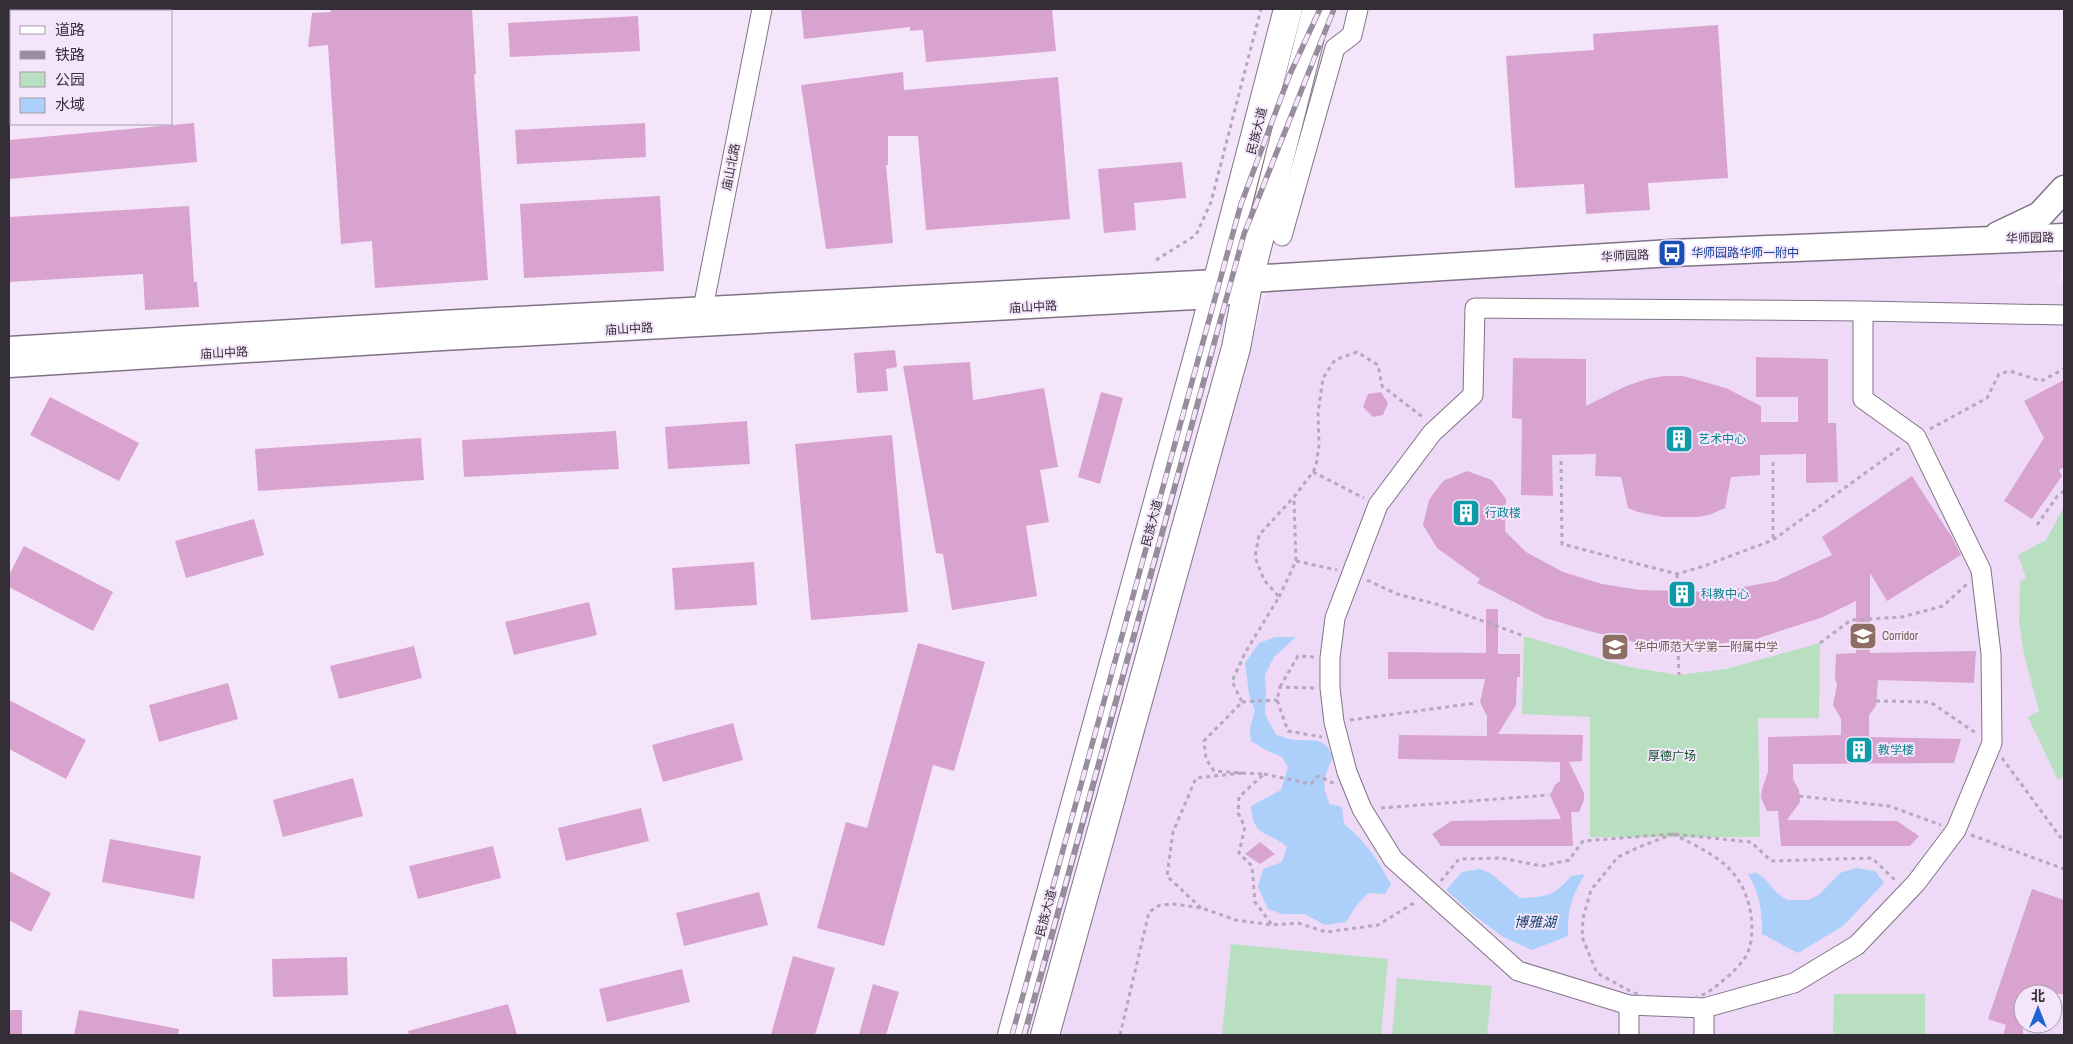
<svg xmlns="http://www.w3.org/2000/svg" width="2073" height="1044" font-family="'Archivo Narrow','Noto Sans SC',sans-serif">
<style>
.built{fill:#eedaf7;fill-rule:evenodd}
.green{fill:#b8e0c0}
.water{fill:#acd0f9}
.building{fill:#d9a3d0}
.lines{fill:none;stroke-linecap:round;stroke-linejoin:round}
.minor-casing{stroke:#817386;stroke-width:21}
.tertiary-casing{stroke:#817386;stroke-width:25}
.secondary-casing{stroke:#817386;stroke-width:29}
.primary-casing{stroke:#817386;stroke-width:30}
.path{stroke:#b4a8ba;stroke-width:3;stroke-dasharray:4 4;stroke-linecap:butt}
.minor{stroke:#fff;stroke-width:19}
.tertiary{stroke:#fff;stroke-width:22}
.secondary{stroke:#fff;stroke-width:26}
.primary{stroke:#fff;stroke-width:28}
.rail-casing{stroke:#978d9c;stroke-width:5.5}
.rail{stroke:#f4e5fb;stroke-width:4;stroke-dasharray:11;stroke-linecap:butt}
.labels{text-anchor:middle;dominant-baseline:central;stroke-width:4;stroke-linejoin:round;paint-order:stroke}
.street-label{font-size:12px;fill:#342e37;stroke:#f4e5fb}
.transit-label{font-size:12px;fill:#164399;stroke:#f4e5fb;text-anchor:start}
.culture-label{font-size:12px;fill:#0d838f;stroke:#f4e5fb;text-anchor:start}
.education-label{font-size:12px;fill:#785e54;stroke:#f4e5fb;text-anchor:start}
.park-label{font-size:12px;fill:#105128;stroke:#f4e5fb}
.water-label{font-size:14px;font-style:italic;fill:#14426f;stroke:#f4e5fb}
</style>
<rect width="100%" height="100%" fill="#f4e5fb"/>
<path class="built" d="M2062,252L2060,282H2064V1035H1058L1264,299L1269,292L1728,263ZM2023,994H2053V1024H2023Z"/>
<g class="green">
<path d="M2064,507V777L2058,780L2028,717L2039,711L2024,654L2019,623L2020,581L2026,578L2018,555L2046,540Z"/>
<path d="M1524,636L1629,667L1678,675L1726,669L1820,643L1819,718H1758L1760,837H1590V717L1522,714Z"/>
<path d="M1231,944L1388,959L1381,1035H1222Z"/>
<path d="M1397,978L1492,986L1487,1035H1392Z"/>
<path d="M1834,994H1925V1035H1833Z"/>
</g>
<g class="water">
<path d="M1275,637H1296L1274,657L1265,675L1266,694L1265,714L1276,735C1282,736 1289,740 1296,740C1314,741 1324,736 1333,757C1325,775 1320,784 1330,804L1342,807L1344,824C1367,843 1377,859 1391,884L1385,894L1368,893L1356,906L1346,922L1325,925L1305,914H1282L1268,909L1258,887L1263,869L1282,862L1287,847C1268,830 1253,839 1251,806L1281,790L1288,767L1282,757L1266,750L1251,741L1250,728L1255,711L1249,694L1245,663L1259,643Z"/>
<path d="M1857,868L1875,871L1884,883L1843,926L1798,953L1762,934C1762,911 1760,894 1748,874L1757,873L1765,879L1776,892L1787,900H1809L1820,894L1840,873Z"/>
<path d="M1480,869L1490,873L1520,898C1545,897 1555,896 1571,876L1585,874C1572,896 1567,910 1568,936L1532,950L1503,937L1475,916L1446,890L1462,872Z"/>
</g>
<g class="building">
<path d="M330,9H472L476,74H474L488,280L375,288L372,241L341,244L328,45L308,47L312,13L331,12Z"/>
<path d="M801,9H1052L1056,51L926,62L923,30L910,31V27L804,39Z"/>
<path d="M638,16L640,51L510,57L508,23Z"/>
<path d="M1718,25L1728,178L1648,183L1650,210L1586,214L1584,184L1515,188L1506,56L1594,50L1593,34Z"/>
<path d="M903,72L904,90L1058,77L1070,219L926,230L918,136H888V165H886L893,243L826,249L801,85Z"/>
<path d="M194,123L197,162L9,179V140Z"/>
<path d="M645,123L646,157L517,164L515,130Z"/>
<path d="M1182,162L1186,198L1134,203L1136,230L1104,233L1098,169Z"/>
<path d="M660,196L664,271L524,278L520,204Z"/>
<path d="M189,206L194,282H197L199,307L145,310L143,274L9,282V217Z"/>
<path d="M895,350L897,367L886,369L888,391L857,393L854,353Z"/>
<path d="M1756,357L1828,359V423H1836L1838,482L1806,483V454L1760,455V475L1731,477L1725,508L1709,515L1697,517H1663L1638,512L1628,508L1621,477L1595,476L1596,454L1552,455L1553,496L1521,495L1522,419L1512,418L1513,358L1586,359V406L1626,386L1647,379L1664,376H1683L1726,388L1761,406V422H1798V397H1756Z"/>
<path d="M970,362L973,400L1044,388L1058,467L1040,470L1049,522L1026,526L1037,596L952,610L943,554L936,553L903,366Z"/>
<path d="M2064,380V467L2059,470L2062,476L2032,519L2004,501L2044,438L2024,401Z"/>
<path d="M1101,392L1123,398L1100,484L1078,477Z"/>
<path d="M1381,392L1388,403L1383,415L1373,417L1363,407L1368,394Z"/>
<path d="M50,397L139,443L119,481L30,435Z"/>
<path d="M747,421L750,464L668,469L665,427Z"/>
<path d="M616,431L619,469L464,477L462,440Z"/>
<path d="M892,435L908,612L811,620L795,444Z"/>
<path d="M421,438L424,480L258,491L255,449Z"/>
<path d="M1467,471L1492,480L1506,499L1505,531L1526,552L1563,572L1602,584L1640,590L1717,592L1776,581L1832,555L1822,537L1912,476L1953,539L1961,555L1887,601L1870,573V653L1976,651L1974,683L1878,680L1876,706L1869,715V737L1961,739L1954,763L1793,764V779L1799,790L1800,802L1787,820L1897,821L1919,836L1910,846H1781L1778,811H1767L1761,798L1762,789L1768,772V737L1841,735V719L1833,705L1837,685L1835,679L1836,654L1856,653V601L1823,617L1756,639L1709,645L1639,643L1589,631L1545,618L1477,583L1480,579L1437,548L1423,525L1429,500L1443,481Z"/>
<path d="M254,519L264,555L186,578L175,541Z"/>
<path d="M24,546L113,592L93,631L9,587V575Z"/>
<path d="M754,562L757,605L675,610L672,568Z"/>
<path d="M589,602L597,635L514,655L505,622Z"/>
<path d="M1486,609H1498V654H1520V677H1517L1516,705L1498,734L1583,735L1582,761L1569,762L1584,793V800L1579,812H1571L1573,846H1441L1432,834L1451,821L1561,819L1550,795L1555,785L1560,781V762L1398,759L1399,735L1487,736V716L1480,702L1485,679H1388V652L1486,653Z"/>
<path d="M918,643L985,662L954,771L933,765L884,946L817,928L846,822L867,828Z"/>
<path d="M414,646L422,678L339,699L330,666Z"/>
<path d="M228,683L238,719L159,742L149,705Z"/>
<path d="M9,700L86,740L66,779L9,749Z"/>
<path d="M733,723L743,760L663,782L652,745Z"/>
<path d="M353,778L363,816L283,837L273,800Z"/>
<path d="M641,808L649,841L566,861L558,828Z"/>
<path d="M110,839L201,856L194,899L102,882Z"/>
<path d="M1260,842L1275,854L1260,864L1245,854Z"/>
<path d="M493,846L501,878L418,899L409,866Z"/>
<path d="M9,871L51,893L31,932L9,920Z"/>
<path d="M2032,889L2064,900V994H2023V1035H2003L2006,1025L1988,1019Z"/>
<path d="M759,892L768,925L684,946L676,913Z"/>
<path d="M793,956L835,968L815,1035H771Z"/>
<path d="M347,957L348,995L273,997L272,959Z"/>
<path d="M682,969L690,1002L607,1022L599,989Z"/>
<path d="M873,984L899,992L886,1035H859Z"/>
<path d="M508,1004L517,1035H409L408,1031Z"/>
<rect x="9" y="1010" width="13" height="25"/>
<path d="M79,1010L179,1029L178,1035H74Z"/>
</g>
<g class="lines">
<defs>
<g id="minor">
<path d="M1282,236L1335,48L1352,35L1358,9"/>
<path d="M1863,311V399L1916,437L1981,570L1991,654L1992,743L1956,830L1916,883L1857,945L1794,983L1704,1008L1629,1005L1518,971L1393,859L1362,809L1347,772L1334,722L1330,688V658L1335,618L1378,505L1432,433L1473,395L1475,308L1863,311L2064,315"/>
<path d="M703,322V308L762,9"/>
<path d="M1629,1005V1035"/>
<path d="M1704,1008V1035"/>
</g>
<g id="tertiary">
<path d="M9,348L441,322L1217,281"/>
<path d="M9,366L442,339L1213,297L1228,293"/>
</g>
<g id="secondary">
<path d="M1998,235L2040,215L2064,189"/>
<path d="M1217,281L1672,253L2064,237"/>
</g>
<g id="primary">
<path d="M1012,1035L1201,345L1288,9"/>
<path d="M1045,1035L1236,348L1249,279L1317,9"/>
</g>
</defs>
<use href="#minor" class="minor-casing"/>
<use href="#tertiary" class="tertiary-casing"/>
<use href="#secondary" class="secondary-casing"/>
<use href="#primary" class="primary-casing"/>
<g class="path">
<path d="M1156,260L1196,235L1211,202L1261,9"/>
<path d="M1930,429L1987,398L1999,374L2010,371L2041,381L2064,369"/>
<path d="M1561,461L1562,544L1677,574L1704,566L1773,540L1901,447"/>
<path d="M1773,462V539"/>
<path d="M1313,472L1364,498"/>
<path d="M2037,525L2058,495L2064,491"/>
<path d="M1296,561L1337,570"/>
<path d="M1677,574V588"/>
<path d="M1367,580L1397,594L1436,604L1524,636"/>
<path d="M1279,597L1296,561L1294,499"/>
<path d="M1820,643L1851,620L1902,617L1943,606L1967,584"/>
<path d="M1678,648L1679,675"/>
<path d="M1280,687L1298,656L1314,657"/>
<path d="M1314,688L1280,687L1277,700L1288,731L1322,737"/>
<path d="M1876,701L1930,702L1976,733"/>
<path d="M1242,702L1277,700"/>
<path d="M1350,720L1476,703"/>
<path d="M2002,758L2064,842"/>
<path d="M1242,773L1264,774L1239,797L1238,813L1245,827L1239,853L1252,866L1255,902L1272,925"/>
<path d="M1264,774L1311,784L1318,776L1335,784"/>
<path d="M1799,796L1889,806L1941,825"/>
<path d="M1381,808L1549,795"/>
<path d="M1673,834C1694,845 1718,855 1733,873C1750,892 1757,928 1748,952C1743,965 1719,985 1708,992C1696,999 1681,1002 1668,1006L1632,992L1597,973L1582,937L1583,918L1591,890L1618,857L1639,847Z"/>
<path d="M1971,835L2064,869"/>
<path d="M1441,881L1459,859L1501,858L1542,866L1569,860L1583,841L1673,834L1751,842L1771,861L1872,858L1896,881"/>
<path d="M1201,908L1167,876L1173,832L1196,778L1242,773L1214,771L1206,759L1204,741L1242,702L1232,681L1245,653L1279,597L1264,580L1255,557L1259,535L1294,497L1313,472L1316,466L1319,445L1318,413L1323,378L1335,360L1357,352L1378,365L1382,386L1424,418"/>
<path d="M1120,1035L1149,912L1160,905L1174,904L1202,908L1236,920L1272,925L1298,923L1326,932L1378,925L1417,901"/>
</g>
<use href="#minor" class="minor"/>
<use href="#tertiary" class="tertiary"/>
<use href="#secondary" class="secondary"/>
<use href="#primary" class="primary"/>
<defs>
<g id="rail">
<path d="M1012,1035L1241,204L1290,74L1320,9"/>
<path d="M1024,1035L1244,234L1334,9"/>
</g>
</defs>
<use href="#rail" class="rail-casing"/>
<use href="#rail" class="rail"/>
</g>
<defs>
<symbol id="bus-square" viewBox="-11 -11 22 22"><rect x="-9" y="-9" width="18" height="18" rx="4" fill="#1a4fb4" stroke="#f4e5fb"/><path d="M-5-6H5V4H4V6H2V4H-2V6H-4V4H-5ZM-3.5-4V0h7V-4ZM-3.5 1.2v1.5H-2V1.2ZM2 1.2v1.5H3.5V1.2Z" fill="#fff"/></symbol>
<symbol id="building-square" viewBox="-11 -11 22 22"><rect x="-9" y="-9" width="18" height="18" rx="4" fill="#0f9aa8" stroke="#f4e5fb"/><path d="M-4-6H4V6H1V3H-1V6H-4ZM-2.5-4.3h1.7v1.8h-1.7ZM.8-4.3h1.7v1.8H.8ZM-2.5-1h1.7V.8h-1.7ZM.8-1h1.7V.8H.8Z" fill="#fff"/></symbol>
<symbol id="school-square" viewBox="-11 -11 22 22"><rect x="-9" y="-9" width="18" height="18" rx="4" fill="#8d6e63" stroke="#f4e5fb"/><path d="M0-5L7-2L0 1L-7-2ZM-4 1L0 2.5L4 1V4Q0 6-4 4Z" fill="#fff"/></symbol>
</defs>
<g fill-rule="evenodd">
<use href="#bus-square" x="1656" y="237" width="32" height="32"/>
<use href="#building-square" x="1663" y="423" width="32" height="32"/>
<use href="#building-square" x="1450" y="497" width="32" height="32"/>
<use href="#building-square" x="1666" y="578" width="32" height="32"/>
<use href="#school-square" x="1847" y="620" width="32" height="32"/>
<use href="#school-square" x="1599" y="631" width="32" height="32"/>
<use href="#building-square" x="1843" y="734" width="32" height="32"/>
</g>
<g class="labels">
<g class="street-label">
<text transform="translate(1257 131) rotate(-76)">民族大道</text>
<text transform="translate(731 167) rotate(-79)">庙山北路</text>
<text transform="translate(2030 238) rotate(-1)">华师园路</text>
<text transform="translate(1625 256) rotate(-3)">华师园路</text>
<text transform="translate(1033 307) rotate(-3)">庙山中路</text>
<text transform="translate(629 329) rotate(-3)">庙山中路</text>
<text transform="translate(224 353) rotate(-3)">庙山中路</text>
<text transform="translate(1152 523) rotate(-75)">民族大道</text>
<text transform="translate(1046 913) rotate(-75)">民族大道</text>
</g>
<g class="transit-label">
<text x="1691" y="253">华师园路华师一附中</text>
</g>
<g class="culture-label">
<text x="1698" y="439">艺术中心</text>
<text x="1485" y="513">行政楼</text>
<text x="1701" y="594">科教中心</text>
<text x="1878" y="750">教学楼</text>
</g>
<g class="education-label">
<text x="1882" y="636">Corridor</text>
<text x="1634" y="647">华中师范大学第一附属中学</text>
</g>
<g class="park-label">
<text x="1672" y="756">厚德广场</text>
</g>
<g class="water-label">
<text x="1535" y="922">博雅湖</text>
</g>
</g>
<rect width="2073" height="1044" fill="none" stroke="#342e37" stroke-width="20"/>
<rect x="10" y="10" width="162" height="115" fill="#f4e5fb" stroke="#a79cad"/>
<rect x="20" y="26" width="25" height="8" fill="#ffffff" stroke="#a79cad"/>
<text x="55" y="35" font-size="15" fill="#342e37">道路</text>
<rect x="20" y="51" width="25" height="8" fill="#978d9c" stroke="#a79cad"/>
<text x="55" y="60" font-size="15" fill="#342e37">铁路</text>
<rect x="20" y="72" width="25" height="15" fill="#b8e0c0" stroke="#a79cad"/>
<text x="55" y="85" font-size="15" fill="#342e37">公园</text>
<rect x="20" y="98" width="25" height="15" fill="#acd0f9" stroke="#a79cad"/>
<text x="55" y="110" font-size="15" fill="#342e37">水域</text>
<g transform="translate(2038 1009)"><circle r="24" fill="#f4e5fb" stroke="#a79cad"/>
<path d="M0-4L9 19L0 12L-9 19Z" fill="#1f65d0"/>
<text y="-8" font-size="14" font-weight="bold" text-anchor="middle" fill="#342e37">北</text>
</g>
</svg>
